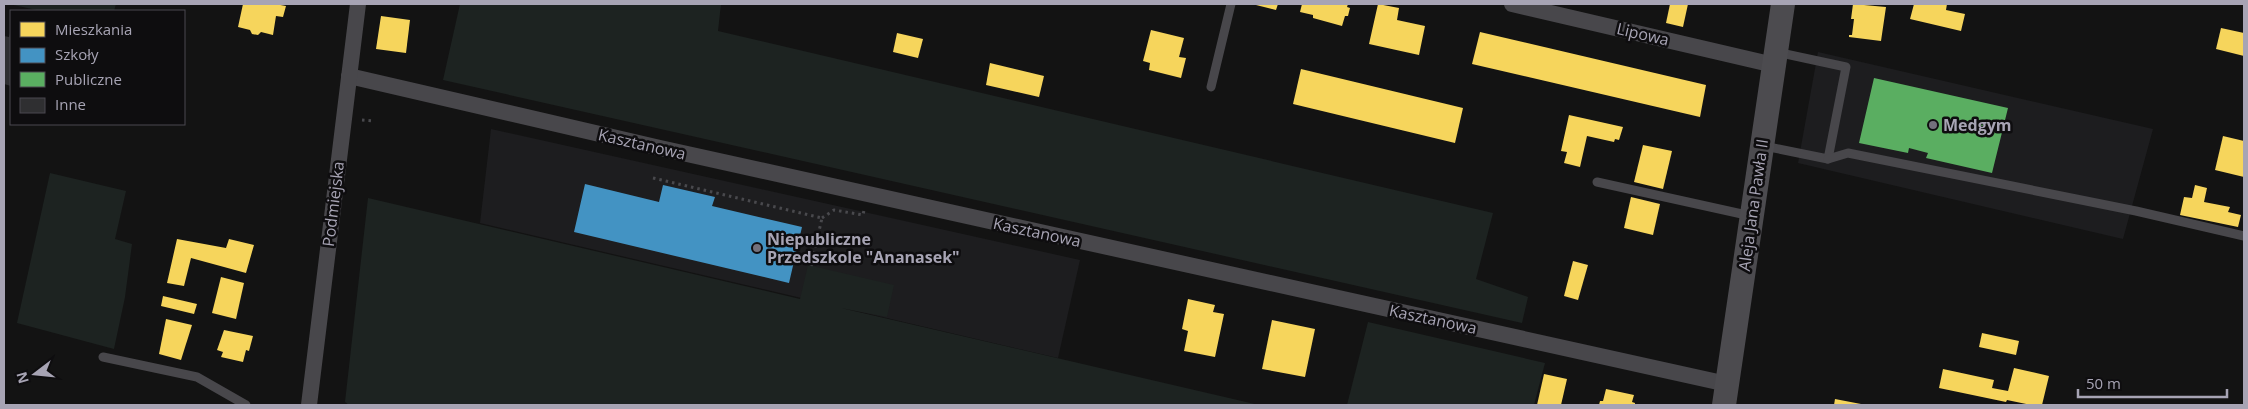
<svg xmlns="http://www.w3.org/2000/svg" width="2248" height="409" font-family="'Open Sans',sans-serif">
<style>
.built{fill:#1d1d1f}
.green{fill:#1d2321}
.homes{fill:#f6d55c}
.schools{fill:#4393c3}
.public{fill:#5aae61}
.building{fill:#2f2f31}
.lines{fill:none;stroke-linecap:round;stroke-linejoin:round}
.path{stroke:#49494d;stroke-width:3;stroke-dasharray:2.5 4;stroke-linecap:butt}
.lane{stroke:#48474b;stroke-width:9}
.street{stroke:#48474b;stroke-width:16}
.secondary{stroke:#4c4b4f;stroke-width:24}
.poi-dot{fill:#73717c;stroke:#0e0d0f;stroke-width:2}
.labels{text-anchor:middle;dominant-baseline:central;stroke-width:5;stroke-linejoin:round;paint-order:stroke}
.street-label{font-size:16px;fill:#a7a4b4;stroke:#0e0d0f}
.poi-label{font-size:16px;font-weight:bold;fill:#a7a4b4;stroke:#0e0d0f;text-anchor:start}
</style>
<rect width="100%" height="100%" fill="#131313"/>
<g class="built">
<path d="M1818,52L2153,129L2123,239L1798,163Z"/>
<path d="M491,129L1080,260L1058,358L480,223Z"/>
</g>
<g class="green">
<path d="M9,4H116L114,11H41Z"/>
<path d="M460,4H721L718,31L1493,213L1476,279L1528,297L1522,323L443,80Z"/>
<path d="M50,173L126,191L115,239L132,244L125,297L114,349L17,323Z"/>
<path d="M368,198L800,299L808,265L894,285L887,317L841,308L1259,405H349L345,402Z"/>
<path d="M1368,322L1545,363L1534,405H1347Z"/>
</g>
<g class="homes">
<path d="M243,4H275L286,6L283,17L276,16L273,35L261,32L258,35L252,34L250,30L238,27Z"/>
<path d="M1252,4H1278L1276,10Z"/>
<path d="M1302,4H1348L1347,7L1350,8L1348,16H1345L1342,26L1313,18V15L1300,12Z"/>
<path d="M1378,4L1399,8L1397,20L1425,26L1419,55L1369,44Z"/>
<path d="M1670,4H1688L1683,27L1666,23Z"/>
<path d="M1853,4L1886,7L1881,41L1849,37V35H1852L1854,19H1851Z"/>
<path d="M1914,4H1947L1946,10L1965,14L1961,31L1910,19Z"/>
<path d="M381,16L410,20L406,53L376,49Z"/>
<path d="M2221,28L2244,33V56L2216,49Z"/>
<path d="M1151,30L1184,38L1179,57L1186,58L1181,78L1149,70L1150,63L1143,61Z"/>
<path d="M1480,32L1706,85L1700,117L1472,64Z"/>
<path d="M897,33L923,39L918,58L893,52Z"/>
<path d="M990,63L1044,76L1039,97L986,85Z"/>
<path d="M1301,69L1463,108L1455,143L1293,104Z"/>
<path d="M1569,115L1623,127L1619,140L1615,139L1614,142L1587,136L1580,167L1564,163L1567,152L1561,151Z"/>
<path d="M2223,136L2244,141V177L2215,170Z"/>
<path d="M1643,145L1672,151L1663,189L1634,182Z"/>
<path d="M2195,185L2207,188L2204,202L2230,207L2228,212L2241,215L2238,227L2180,215L2184,197L2192,198Z"/>
<path d="M1631,197L1660,204L1653,235L1624,228Z"/>
<path d="M177,239L226,248L229,239L254,245L246,273L191,258L184,286L167,283Z"/>
<path d="M1573,261L1588,265L1578,300L1564,296Z"/>
<path d="M221,277L244,283L236,319L212,313Z"/>
<path d="M163,296L197,304L194,314L161,306Z"/>
<path d="M1188,299L1215,305L1213,312L1224,314L1215,357L1184,351L1188,331L1182,329Z"/>
<path d="M166,319L192,325L181,360L159,354Z"/>
<path d="M1272,320L1315,329L1305,377L1262,369Z"/>
<path d="M224,330L253,336L249,351L246,350L243,362L221,357L223,352L217,350Z"/>
<path d="M1982,333L2019,341L2016,355L1979,347Z"/>
<path d="M2014,368L2049,376L2042,405H2031L2007,400L2006,402L1939,388L1943,369L1994,380L1992,388L2008,391Z"/>
<path d="M1544,374L1567,379L1561,405H1537Z"/>
<path d="M1606,389L1634,395L1632,402L1635,403V405H1599L1600,401H1603Z"/>
<path d="M1835,399L1861,404V405H1834Z"/>
</g>
<path class="schools" d="M585,184L659,202L663,185L715,197L712,206L802,227L789,283L574,232Z"/>
<path class="public" d="M1874,78L2008,108L1992,173L1926,158L1928,153L1909,148L1908,153L1859,143Z"/>
<path class="building" d="M10,33H11V86L4,84V36L9,37Z"/>
<g class="lines">
<g class="path">
<path d="M362,120L374,121"/>
<path d="M653,178L822,218L811,266"/>
<path d="M822,218L834,210L863,215L864,210"/>
<path d="M278,405V404"/>
</g>
<g class="lane">
<path d="M1211,87L1231,4"/>
<path d="M1764,146L1828,159L1846,67L1776,52"/>
<path d="M1828,159L1848,153L2136,211L2244,236"/>
<path d="M1597,182L1751,216"/>
<path d="M103,357L197,377L246,405"/>
</g>
<g class="street">
<path d="M1512,4L1774,65"/>
<path d="M349,76L660,148L1727,384"/>
<path d="M309,405L358,4"/>
</g>
<path class="secondary" d="M1724,405L1783,4"/>
</g>
<g class="poi-dot">
<circle cx="1933" cy="125" r="5"/>
<circle cx="757" cy="248" r="5"/>
</g>
<g class="labels">
<g class="street-label">
<text transform="translate(1643 34) rotate(13)">Lipowa</text>
<text transform="translate(642 144) rotate(13)">Kasztanowa</text>
<text transform="translate(333 204) rotate(-83)">Podmiejska</text>
<text transform="translate(1753 205) rotate(-82)">Aleja Jana Pawła II</text>
<text transform="translate(1037 232) rotate(12)">Kasztanowa</text>
<text transform="translate(1433 319) rotate(12)">Kasztanowa</text>
</g>
<g class="poi-label">
<text x="1943" y="125">Medgym</text>
<text x="767" y="239">Niepubliczne<tspan x="767" dy="18">Przedszkole "Ananasek"</tspan></text>
</g>
</g>
<rect width="2248" height="409" fill="none" stroke="#a7a4b4" stroke-width="10"/>
<rect x="10" y="10" width="175" height="115" fill="#0e0d0f" stroke="#4b4951"/>
<rect x="20" y="22" width="25" height="15" fill="#f6d55c" stroke="#4b4951"/>
<text x="55" y="35" font-size="15" fill="#a7a4b4">Mieszkania</text>
<rect x="20" y="48" width="25" height="15" fill="#4393c3" stroke="#4b4951"/>
<text x="55" y="60" font-size="15" fill="#a7a4b4">Szkoły</text>
<rect x="20" y="72" width="25" height="15" fill="#5aae61" stroke="#4b4951"/>
<text x="55" y="85" font-size="15" fill="#a7a4b4">Publiczne</text>
<rect x="20" y="98" width="25" height="15" fill="#2f2f31" stroke="#4b4951"/>
<text x="55" y="110" font-size="15" fill="#a7a4b4">Inne</text>
<g transform="translate(35 374) rotate(254)" stroke="#0e0d0f" stroke-width="4" paint-order="stroke">
<path d="M0-4L9 19L0 12L-9 19Z" fill="#a7a4b4"/>
<text y="-8" font-size="14" font-weight="bold" text-anchor="middle" fill="#a7a4b4">N</text>
</g>
<path d="M2078 389v8h149v-8" fill="none" stroke="#a7a4b4" stroke-width="2.5"/>
<text x="2086" y="389" font-size="15" fill="#a7a4b4" stroke="#0e0d0f" stroke-width="4" paint-order="stroke">50 m</text>
</svg>
